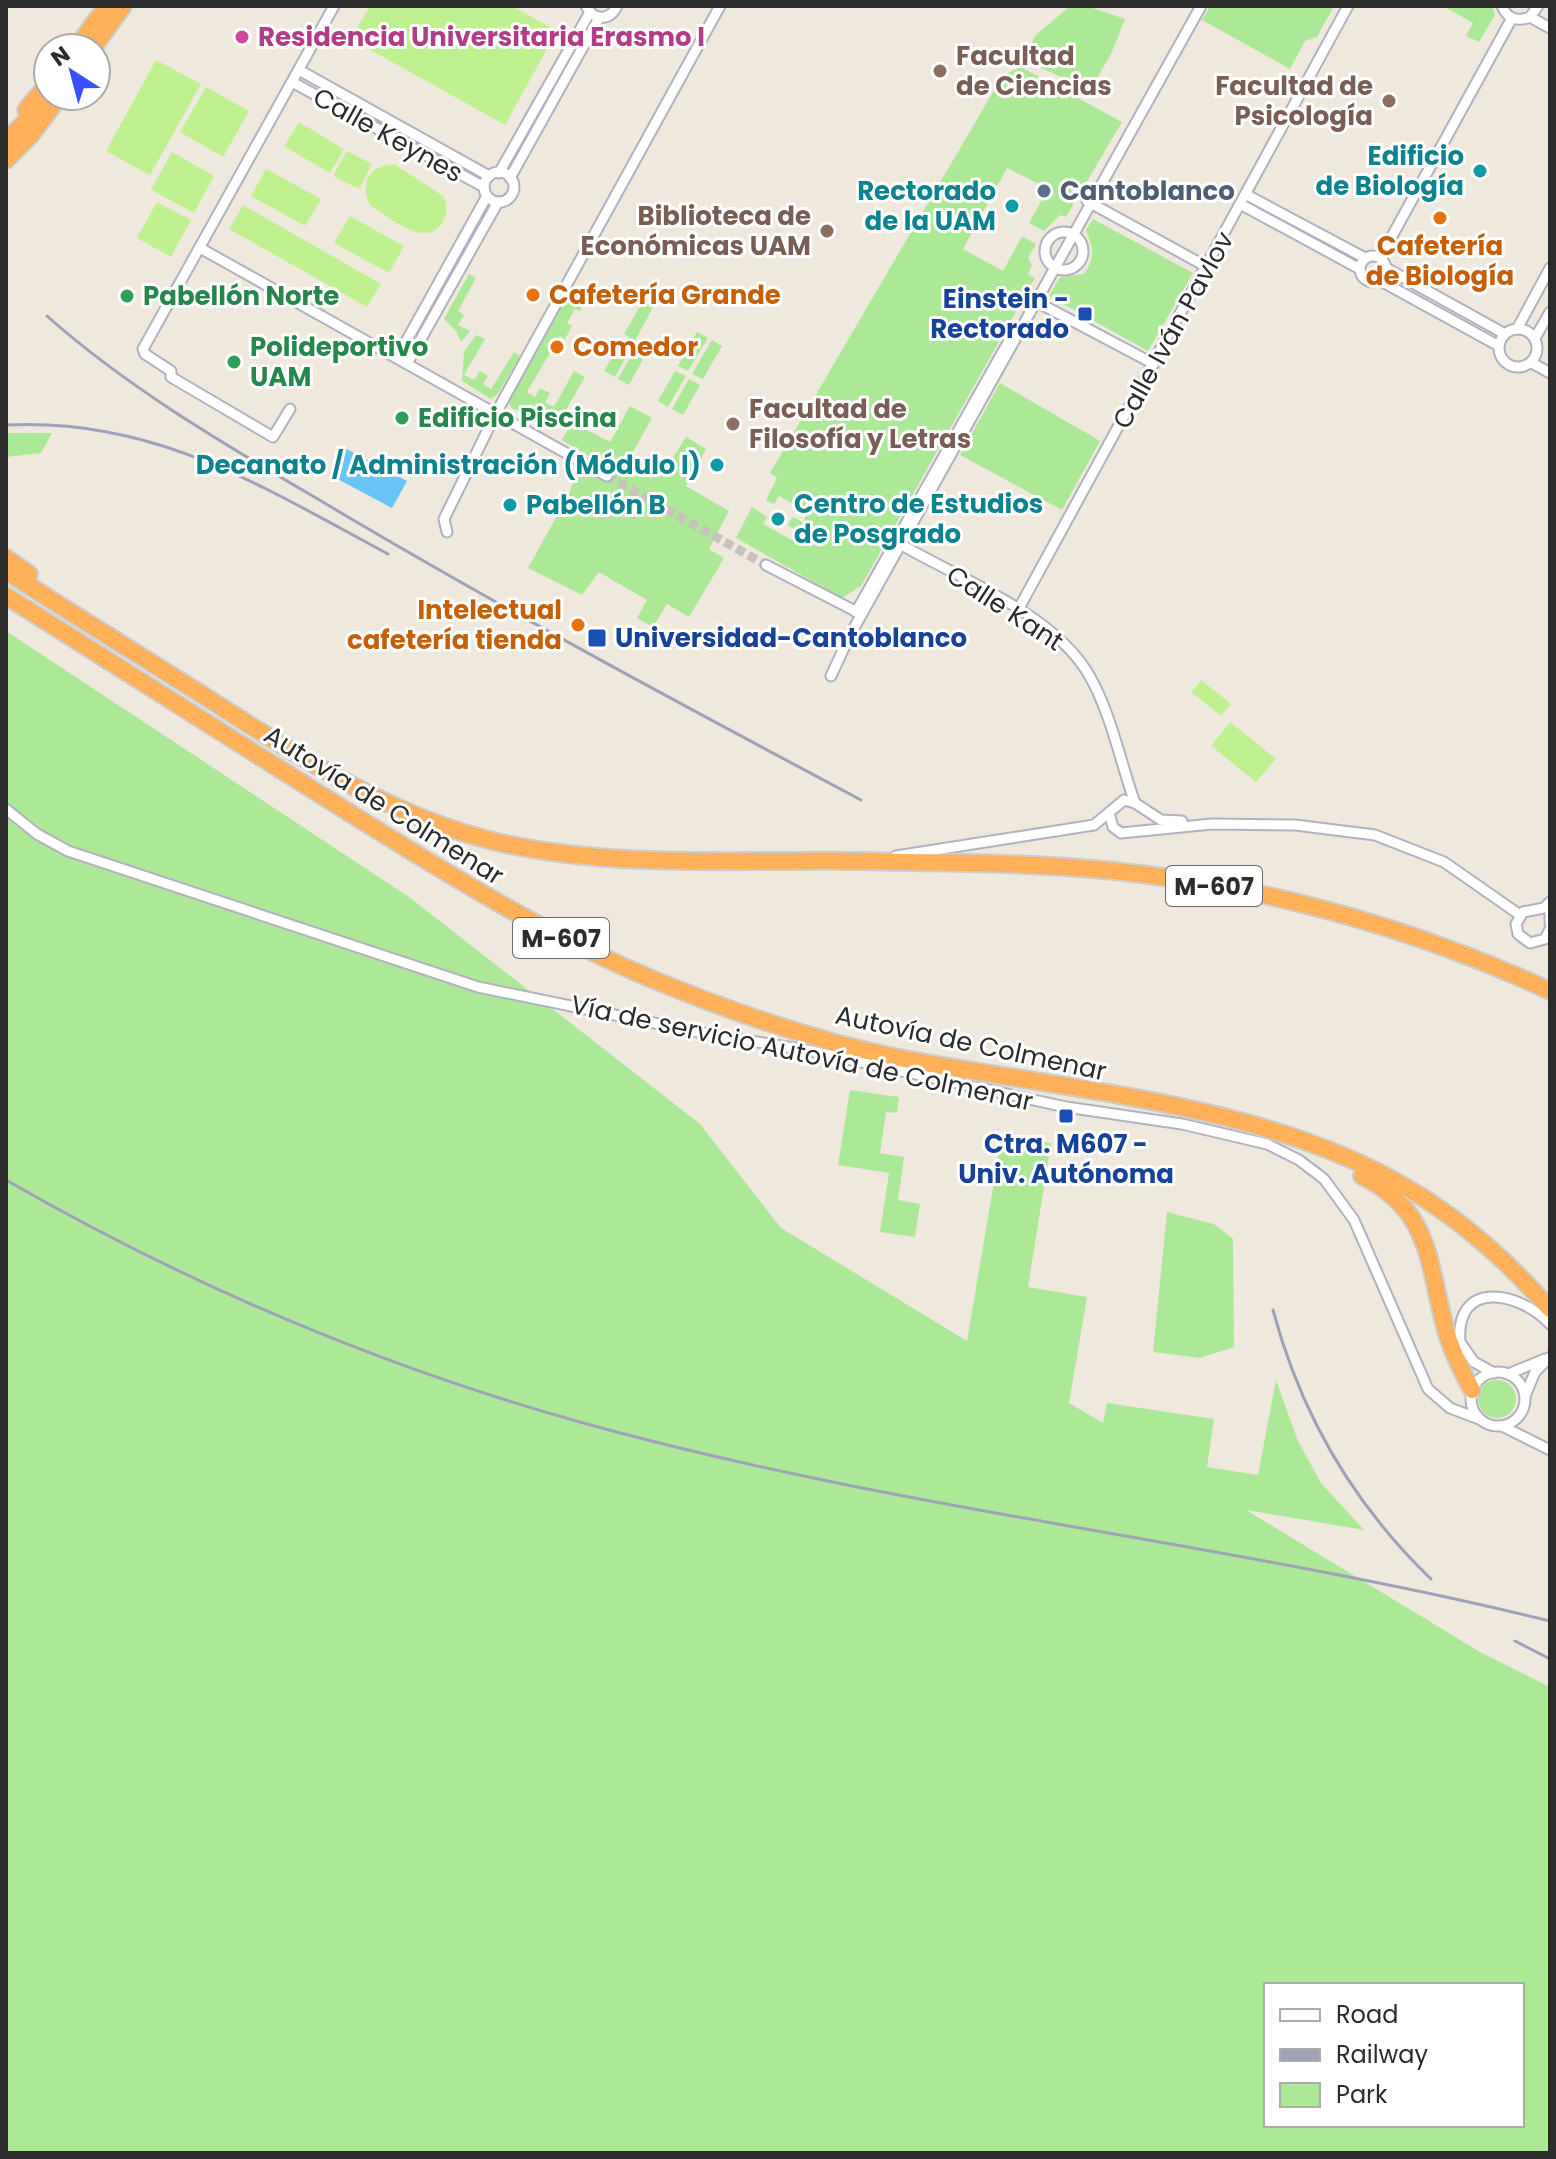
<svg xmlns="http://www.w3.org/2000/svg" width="1556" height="2159" font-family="Poppins,sans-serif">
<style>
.green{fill:#abe996;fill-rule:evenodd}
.pitch{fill:#bff191}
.water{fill:#69c5f8}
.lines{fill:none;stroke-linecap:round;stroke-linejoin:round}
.street-tunnel{stroke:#c8c3ba;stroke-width:9;stroke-dasharray:9 4.5;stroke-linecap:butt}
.street-casing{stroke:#b1b2c1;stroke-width:13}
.highway-casing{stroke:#ccc;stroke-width:20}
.street{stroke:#fff;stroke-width:9}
.highway{stroke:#ffb058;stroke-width:16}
.rail{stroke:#9fa1b8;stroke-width:3}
.hotel-dot{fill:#d1479c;stroke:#fff;stroke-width:3}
.education-dot{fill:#8d6e63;stroke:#fff;stroke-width:3}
.culture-dot{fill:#0f9aa8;stroke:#fff;stroke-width:3}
.service-dot{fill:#5c6f8a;stroke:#fff;stroke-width:3}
.food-dot{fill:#e8710a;stroke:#fff;stroke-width:3}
.leisure-dot{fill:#2e9e5b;stroke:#fff;stroke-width:3}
.transit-dot{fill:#1a4fb4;stroke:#fff;stroke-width:3}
.labels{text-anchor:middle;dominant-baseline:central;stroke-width:6;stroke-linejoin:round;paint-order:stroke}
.shield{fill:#fff;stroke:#6b6b6b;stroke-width:2}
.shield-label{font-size:24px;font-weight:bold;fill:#2c2c2c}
.hotel-label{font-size:26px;font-weight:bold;fill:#b23c85;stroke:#fff;text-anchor:start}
.education-label{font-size:26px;font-weight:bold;fill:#785e54;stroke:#fff;text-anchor:start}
.street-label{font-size:26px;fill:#2c2c2c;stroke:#fff}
.culture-label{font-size:26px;font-weight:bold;fill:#0d838f;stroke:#fff;text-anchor:end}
.service-label{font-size:26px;font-weight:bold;fill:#4e5e75;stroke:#fff;text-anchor:start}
.food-label{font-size:26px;font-weight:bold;fill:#c56008;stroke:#fff;text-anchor:start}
.leisure-label{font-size:26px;font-weight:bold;fill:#27864d;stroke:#fff;text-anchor:start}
.transit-label{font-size:26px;font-weight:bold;fill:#164399;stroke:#fff;text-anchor:end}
</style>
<rect width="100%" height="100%" fill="#efe9dd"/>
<g class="green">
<path d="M1070,6H1087L1125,19L1111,54L1090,90L1023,60L1035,36Z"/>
<path d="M1210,6H1334L1317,37L1305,41L1290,69L1202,20Z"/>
<path d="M1443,6H1492L1495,15L1479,42L1466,36L1473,23Z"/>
<path d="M1021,67L1122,122L1066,217L1060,215L1044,231L1029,223L1048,189L1007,168L963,249L1003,271L1022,236L1036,244L1028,258L1032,265L1028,274L1035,278L861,586L842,598L736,538L752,507L767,517L763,524L792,540L797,531L788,525L793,517L803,522L808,512L779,496L774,504L766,500L777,478L770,473L1003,75Z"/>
<path d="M1093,219L1193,273L1148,351L1049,296L1060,277L1084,274C1096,257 1093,248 1086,230Z"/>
<path d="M469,274L476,278L458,311L464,315L458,325L470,331L461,342L456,331L444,319Z"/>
<path d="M576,295L585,301L580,311L575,309L567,323L572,326L565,339L560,336L527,392L535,397L540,388L550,393L545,403L554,407L574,371L585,377L559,422C542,416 527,415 511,408L509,402L566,299L572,302Z"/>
<path d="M643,301L653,307L635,341L624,334Z"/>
<path d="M697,332L708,338L688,371L678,366Z"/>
<path d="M476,335L485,339L464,375L474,380L480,371L488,376L483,384L491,389L514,352L520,356L498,394L491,399L462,381L464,352Z"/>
<path d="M623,338L633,343L615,377L604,371Z"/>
<path d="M712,340L722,346L703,379L692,374Z"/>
<path d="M637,345L648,350L629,385L618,379Z"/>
<path d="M675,371L686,376L668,407L658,401Z"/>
<path d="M689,379L700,385L683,415L672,409Z"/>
<path d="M1000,383L1100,441L1062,510L960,455Z"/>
<path d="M630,406L652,418L632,454L664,472L686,437L706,449L686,486L729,511L709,549L724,558L689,617L667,604L653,627L637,618L647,600L599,572L582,595L528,568L569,494L578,468L606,482L613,471L562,440L572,422L610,442Z"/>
<path d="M6,433H52L41,453L6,457Z"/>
<path d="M6,631L409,897L700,1124L781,1228L967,1341L1002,1135L1051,1143L1028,1287L1087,1297L1069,1403L1103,1423L1107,1403L1214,1419L1207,1467L1258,1475L1276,1380L1298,1441L1321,1483L1364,1530L1246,1510L1480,1652L1550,1687V2153H6ZM1266,1985H1522V2125H1266Z"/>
<path d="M850,1090L899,1097L897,1113L886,1112L880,1153L904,1157L898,1200L920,1204L915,1237L880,1232L889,1173L838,1165Z"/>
<path d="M1167,1212L1214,1224L1233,1239L1234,1347L1200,1358L1153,1352Z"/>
<circle cx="1497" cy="1399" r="19"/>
</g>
<g class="pitch">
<path d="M370,6H512L557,31L505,125L351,39Z"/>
<path d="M156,60L201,84L150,175L106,151Z"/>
<path d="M206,87L249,111L223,157L180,132Z"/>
<path d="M299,122L344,149L330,173L284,146Z"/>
<path d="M347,151L372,164L359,189L333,176Z"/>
<path d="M172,152L214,176L194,213L151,190Z"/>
<path d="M394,164L443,196C447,204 448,212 443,221C427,251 389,217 370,205C359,184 370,165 394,164Z"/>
<path d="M266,169L321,199L305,226L251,196Z"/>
<path d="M157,202L191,220L171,257L137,238Z"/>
<path d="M243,205L381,284L367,307L229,229Z"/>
<path d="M350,216L404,246L389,273L334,243Z"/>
<path d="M1201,680L1231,704L1221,716L1191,692Z"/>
<path d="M1230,722L1276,759L1256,782L1211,746Z"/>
</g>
<path class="water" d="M345,448L407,481L392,508L330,475Z"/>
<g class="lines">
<path class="street-tunnel" d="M607,476L766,565"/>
<defs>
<g id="street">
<path d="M586,6C594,21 610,21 617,6"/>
<path d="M1502,6C1507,19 1518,22 1530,17L1538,6"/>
<path d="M1530,17L1550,28"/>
<path d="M299,70L489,176"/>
<path d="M292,82L484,187"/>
<circle cx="499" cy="187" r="15"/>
<path d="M499,173L590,12"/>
<path d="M510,178L599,18"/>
<path d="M1247,195L1365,258"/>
<path d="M1087,201L1207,267"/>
<path d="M1242,205L1360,269"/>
<circle cx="1064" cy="251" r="19"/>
<path d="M200,248L607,476"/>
<circle cx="1373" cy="269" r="13"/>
<path d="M1380,258L1512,18"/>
<path d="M1386,268L1505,334"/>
<path d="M1379,280L1499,346"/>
<path d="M1033,300L1154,364"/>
<circle cx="1518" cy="348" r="19"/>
<path d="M1517,329L1550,268"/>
<path d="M1535,338L1550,312"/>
<path d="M398,356L487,196"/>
<path d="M408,362L498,202"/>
<path d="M1532,363L1550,373"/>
<path d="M290,409L273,437L171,377V371L145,354L143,349L334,6"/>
<path d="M447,532L444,519L496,413L720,6"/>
<path d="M900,544C960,579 1054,614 1089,675C1111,713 1120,761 1135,803"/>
<path d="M766,565L859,613"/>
<path d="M1018,610L1348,6"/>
<path d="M856,612L1010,339"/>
<path d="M831,676L849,637L1201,6"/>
<path d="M6,809L37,834L68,851L478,987L703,1033L806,1050L1066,1107L1182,1124L1267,1144L1299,1160L1324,1179L1354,1220L1428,1389L1450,1408L1479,1419"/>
<path d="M1109,813L1113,827L1121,833L1212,824L1295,825L1375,835L1444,862L1520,915"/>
<path d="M896,856L1094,825L1124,800L1135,803L1161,820L1182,821"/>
<path d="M1550,902L1544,908L1523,912L1516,924L1518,934L1530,943L1545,939L1550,929"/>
<path d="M1550,912V923"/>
<circle cx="1498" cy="1399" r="27"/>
<path d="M1494,1373L1474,1362L1460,1342C1455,1279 1519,1291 1550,1324"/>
<path d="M1508,1374L1545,1359"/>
<path d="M1525,1396L1535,1372L1550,1357"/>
<path d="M1502,1426L1550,1450"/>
</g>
<g id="highway">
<path d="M76,48L107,6"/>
<path d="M93,48L123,6"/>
<path d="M26,110L48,84"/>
<path d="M6,140L43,106"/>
<path d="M6,160L30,136L60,96"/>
<path d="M6,558L29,574"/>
<path d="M6,571C71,613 136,653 201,694C295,754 391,818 501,843C619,869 742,859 862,861C930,863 999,862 1067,867C1233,878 1399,921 1550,991"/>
<path d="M6,596C111,663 216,729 321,795C437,868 551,940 679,990C747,1017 822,1042 894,1057C1060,1090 1265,1101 1412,1191C1464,1222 1509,1263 1550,1309"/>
<path d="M1362,1176C1431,1210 1428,1263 1445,1327C1451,1350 1461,1369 1472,1390"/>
</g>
</defs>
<use href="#street" class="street-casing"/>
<use href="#highway" class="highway-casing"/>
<use href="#street" class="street"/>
<use href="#highway" class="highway"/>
<g class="rail">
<path d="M47,316C137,396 244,455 348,517C516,616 688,708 861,800"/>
<path d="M6,425C154,417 263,487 388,554"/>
<path d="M6,1180C187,1284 379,1366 580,1422C898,1511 1230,1542 1550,1621"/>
<path d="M1273,1310C1301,1415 1352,1503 1431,1579"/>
<path d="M1515,1641L1550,1659"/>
</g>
</g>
<circle class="hotel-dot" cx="242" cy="37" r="8"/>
<g class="education-dot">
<circle cx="940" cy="71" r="8"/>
<circle cx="1389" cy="101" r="8"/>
<circle cx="827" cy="231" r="8"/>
<circle cx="733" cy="424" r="8"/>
</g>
<g class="culture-dot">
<circle cx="1480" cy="171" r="8"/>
<circle cx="1012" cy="206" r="8"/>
<circle cx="717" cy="465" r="8"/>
<circle cx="510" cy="505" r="8"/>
<circle cx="778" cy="519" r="8"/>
</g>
<circle class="service-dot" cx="1044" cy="191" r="8"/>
<g class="food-dot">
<circle cx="1440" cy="218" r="8"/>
<circle cx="533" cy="295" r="8"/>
<circle cx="557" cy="347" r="8"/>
<circle cx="578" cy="625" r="8"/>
</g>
<g class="leisure-dot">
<circle cx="127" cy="296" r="8"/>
<circle cx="234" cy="362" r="8"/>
<circle cx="402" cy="418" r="8"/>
</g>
<g class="transit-dot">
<rect x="1077" y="306" width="16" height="16" rx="4"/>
<rect x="587" y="628" width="20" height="20" rx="4"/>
<rect x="1058" y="1108" width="16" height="16" rx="4"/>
</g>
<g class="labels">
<g class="shield">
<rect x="1166" y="866" width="96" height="40" rx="6"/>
<rect x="513" y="918" width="96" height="40" rx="6"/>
</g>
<g class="shield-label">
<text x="1214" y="886">M-607</text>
<text x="561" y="938">M-607</text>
</g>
<g class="hotel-label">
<text x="258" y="37">Residencia Universitaria Erasmo I</text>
</g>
<g class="education-label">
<text x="956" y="56">Facultad<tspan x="956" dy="30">de Ciencias</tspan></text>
<text x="1373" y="86" text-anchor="end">Facultad de<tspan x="1373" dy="30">Psicología</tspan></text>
<text x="811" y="216" text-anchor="end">Biblioteca de<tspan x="811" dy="30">Económicas UAM</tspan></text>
<text x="749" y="409">Facultad de<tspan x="749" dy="30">Filosofía y Letras</tspan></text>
</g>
<g class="street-label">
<text transform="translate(388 135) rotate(29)">Calle Keynes</text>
<text transform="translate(1173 330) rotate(-61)">Calle Iván Pavlov</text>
<text transform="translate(1005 608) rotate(33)">Calle Kant</text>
<text transform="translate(384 805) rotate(32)">Autovía de Colmenar</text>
<text transform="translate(971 1043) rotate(12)">Autovía de Colmenar</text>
<text transform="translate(802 1053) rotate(12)">Vía de servicio Autovía de Colmenar</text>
</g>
<g class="culture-label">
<text x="1464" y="156">Edificio<tspan x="1464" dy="30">de Biología</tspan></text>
<text x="996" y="191">Rectorado<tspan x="996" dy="30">de la UAM</tspan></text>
<text x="701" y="465">Decanato / Administración (Módulo I)</text>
<text x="794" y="504" text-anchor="start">Centro de Estudios<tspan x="794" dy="30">de Posgrado</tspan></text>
<text x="526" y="505" text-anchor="start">Pabellón B</text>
</g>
<g class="service-label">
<text x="1060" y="191">Cantoblanco</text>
</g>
<g class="food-label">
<text x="1440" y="246" text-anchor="middle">Cafetería<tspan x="1440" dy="30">de Biología</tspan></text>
<text x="549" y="295">Cafetería Grande</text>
<text x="573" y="347">Comedor</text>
<text x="562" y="610" text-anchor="end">Intelectual<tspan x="562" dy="30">cafetería tienda</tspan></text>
</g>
<g class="leisure-label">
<text x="143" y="296">Pabellón Norte</text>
<text x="250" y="347">Polideportivo<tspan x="250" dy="30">UAM</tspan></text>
<text x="418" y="418">Edificio Piscina</text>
</g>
<g class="transit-label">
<text x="1069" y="299">Einstein -<tspan x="1069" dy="30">Rectorado</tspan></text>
<text x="615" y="638" text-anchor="start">Universidad-Cantoblanco</text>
<text x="1066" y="1144" text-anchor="middle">Ctra. M607 -<tspan x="1066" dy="30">Univ. Autónoma</tspan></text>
</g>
</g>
<rect width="1556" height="2159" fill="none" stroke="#2c2c2c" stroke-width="16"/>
<rect x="1264" y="1983" width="260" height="144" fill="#ffffff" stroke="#ababab" stroke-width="2"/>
<rect x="1280" y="2009" width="40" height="12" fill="#ffffff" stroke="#ababab" stroke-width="2"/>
<text x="1336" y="2023" font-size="24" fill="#2c2c2c">Road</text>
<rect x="1280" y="2049" width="40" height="12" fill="#9fa1b8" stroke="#ababab" stroke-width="2"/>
<text x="1336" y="2063" font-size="24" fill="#2c2c2c">Railway</text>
<rect x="1280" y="2083" width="40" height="24" fill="#abe996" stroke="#ababab" stroke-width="2"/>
<text x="1336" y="2103" font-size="24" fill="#2c2c2c">Park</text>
<g transform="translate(72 72) rotate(324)"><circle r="38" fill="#ffffff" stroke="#ababab" stroke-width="2"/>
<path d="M0-6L14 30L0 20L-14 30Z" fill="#3a4dff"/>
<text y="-12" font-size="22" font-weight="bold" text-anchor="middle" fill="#2c2c2c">N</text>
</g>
</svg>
